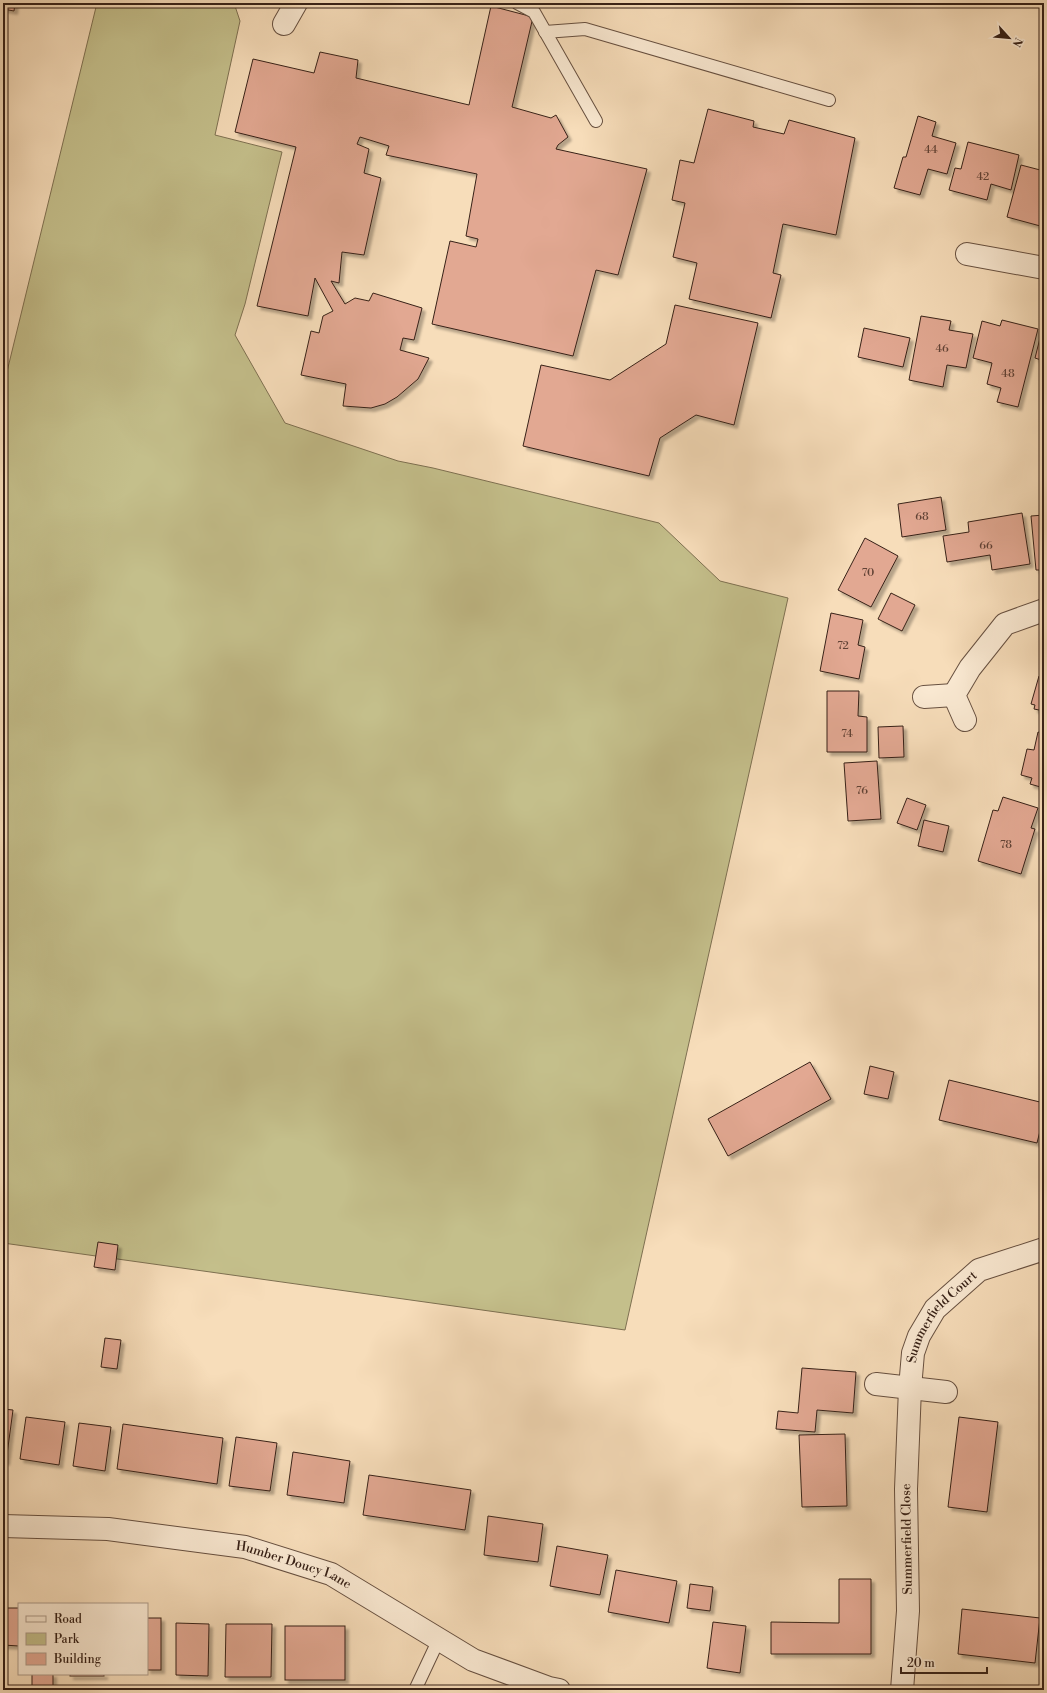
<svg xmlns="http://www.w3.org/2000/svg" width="1047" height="1693" font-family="'Libre Bodoni',serif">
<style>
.green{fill:#c4bf8b;stroke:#7e7051}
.building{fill:#e2a892;stroke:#372117;filter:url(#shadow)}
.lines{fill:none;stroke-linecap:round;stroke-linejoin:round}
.service-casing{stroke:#675040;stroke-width:14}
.minor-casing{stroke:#675040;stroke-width:24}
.service{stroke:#fae9d2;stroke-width:12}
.minor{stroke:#fae9d2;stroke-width:22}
.labels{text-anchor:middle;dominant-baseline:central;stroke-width:3;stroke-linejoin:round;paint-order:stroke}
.number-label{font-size:11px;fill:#624336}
.street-label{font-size:13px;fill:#372117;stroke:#fae9d2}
</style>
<defs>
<filter id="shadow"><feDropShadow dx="3.5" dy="3.5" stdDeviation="1" flood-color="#0004"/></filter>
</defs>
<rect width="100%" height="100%" fill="#f7ddba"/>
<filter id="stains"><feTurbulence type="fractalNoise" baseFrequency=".005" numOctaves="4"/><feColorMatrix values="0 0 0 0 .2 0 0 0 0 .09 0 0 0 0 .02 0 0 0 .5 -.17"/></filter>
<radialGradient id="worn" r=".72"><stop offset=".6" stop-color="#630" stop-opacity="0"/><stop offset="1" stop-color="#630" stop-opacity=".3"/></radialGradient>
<path class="green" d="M97,3H234L240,21L215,135L282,152L245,304L235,335L285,423L398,461L433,468L659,523L720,581L788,598L625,1330L3,1243V388Z"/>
<g class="building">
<path d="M3,3H15L14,11L3,9Z"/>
<path d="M491,6L533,17L512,107L551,118L556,115L568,137L558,145L556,149L647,169L618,275L596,270L573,356L432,324L450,241L476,247L478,239L466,236L477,174L386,155L389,146L360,137L357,144L369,149L364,173L381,178L364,255L342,252L339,283L331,281L345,304L355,298L369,301L373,293L422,308L414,340L403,338L400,350L429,358L418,379L397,397L385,404L371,408L343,406L346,384L301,375L311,331L319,333L323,316L333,311L315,278L308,316L257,306L296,147L235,132L253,59L314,73L320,52L358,60L356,78L469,105Z"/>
<path d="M708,109L754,121L753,127L784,134L789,120L855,138L836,235L783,224L773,273L781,275L771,318L689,299L697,263L673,257L685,203L672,200L680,160L694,163Z"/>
<path d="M918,116L936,122L932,136L956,143L947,174L928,169L920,195L894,188L903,157H906Z"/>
<path d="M968,142L1019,155L1011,190L991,184L987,200L949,190L955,168L961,169Z"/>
<path d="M1021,165L1044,171V227L1007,217Z"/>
<path d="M675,305L758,323L734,425L696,415L660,438L649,476L523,446L541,365L610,380L666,344Z"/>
<path d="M921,316L951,321L949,330L973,334L966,368L947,365L943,387L909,380Z"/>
<path d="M1002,320L1038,329L1018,407L997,402L1001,388L987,384L992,363L973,358L982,321L1000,326Z"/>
<path d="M1043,326L1044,327V361L1035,358Z"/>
<path d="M864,328L910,338L903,367L858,357Z"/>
<path d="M941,497L946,530L902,537L898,504Z"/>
<path d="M1022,513L1030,564L992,570L990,555L947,562L943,536L969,532L968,522Z"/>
<path d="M1044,515V570H1036L1031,516Z"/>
<path d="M865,538L898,556L871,607L838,590Z"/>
<path d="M891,593L915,605L902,631L878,619Z"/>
<path d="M831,613L863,620L858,645L865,647L859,679L820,671Z"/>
<path d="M1044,675V711L1034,709L1035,705L1031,704L1039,676L1043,678Z"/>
<path d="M827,691H859L858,716L867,717V752H827Z"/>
<path d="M903,726L904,757L879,758L878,727Z"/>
<path d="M1038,732L1044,734V788L1030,784L1032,778L1021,775L1027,749L1034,750Z"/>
<path d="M877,761L881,819L848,821L844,763Z"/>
<path d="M1003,797L1038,808L1031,828L1035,829L1021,874L978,861L993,810L998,811Z"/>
<path d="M907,798L926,805L917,830L897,823Z"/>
<path d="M924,820L949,826L943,852L918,846Z"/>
<path d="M810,1062L831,1099L728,1156L708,1119Z"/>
<path d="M870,1066L894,1072L888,1099L864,1094Z"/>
<path d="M949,1080L1044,1103V1115L1037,1143L939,1120Z"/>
<path d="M98,1242L118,1245L115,1270L94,1267Z"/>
<path d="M105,1338L121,1340L117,1369L101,1367Z"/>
<path d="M802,1368L856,1372L853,1413L817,1410L815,1432L776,1429L778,1411L798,1413Z"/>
<path d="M3,1409L13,1410L6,1462L3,1461Z"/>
<path d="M26,1417L65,1422L59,1465L20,1459Z"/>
<path d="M959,1417L998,1422L987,1512L948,1507Z"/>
<path d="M79,1423L111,1427L105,1471L73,1466Z"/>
<path d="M123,1424L223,1438L217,1484L117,1469Z"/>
<path d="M845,1434L847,1506L802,1507L799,1435Z"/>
<path d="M236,1437L277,1443L270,1491L229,1486Z"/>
<path d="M293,1452L350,1461L344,1503L287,1495Z"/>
<path d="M369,1475L471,1490L465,1530L363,1515Z"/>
<path d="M488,1516L543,1524L538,1562L484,1555Z"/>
<path d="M557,1546L608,1555L600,1595L550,1586Z"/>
<path d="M616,1570L677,1581L669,1623L608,1612Z"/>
<path d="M839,1579H871V1654H771V1622L839,1623Z"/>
<path d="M690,1584L713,1587L710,1611L687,1608Z"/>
<path d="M3,1608H19V1646L3,1645Z"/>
<path d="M962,1609L1040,1618L1035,1663L958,1654Z"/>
<rect x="147" y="1618" width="14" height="52"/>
<path d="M713,1622L746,1626L740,1673L707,1668Z"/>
<path d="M176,1623L209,1624L208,1676L176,1675Z"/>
<path d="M226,1624H272L271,1677H225Z"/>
<rect x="285" y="1626" width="60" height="54"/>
<rect x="32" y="1674" width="21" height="16"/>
<rect x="70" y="1674" width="34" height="2"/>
</g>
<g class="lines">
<defs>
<g id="service">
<path d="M517,3L534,12L596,121"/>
<path d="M545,32L585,29L829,100"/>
<path d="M415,1690L439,1639"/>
</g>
<g id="minor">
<path d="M284,24L296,3"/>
<path d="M967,254L1044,268"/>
<path d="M924,697L954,695"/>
<path d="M965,720L954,695L970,668L1005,624L1044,610"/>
<path d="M876,1384L946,1392"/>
<path id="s1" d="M3,1526L108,1529L245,1547L331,1574L473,1660L549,1688L559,1690"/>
<path id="s2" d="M902,1690L908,1611L906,1489L910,1388L913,1353L919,1336L935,1309L979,1270L1044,1249"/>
</g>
</defs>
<use href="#service" class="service-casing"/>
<use href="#minor" class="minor-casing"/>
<use href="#service" class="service"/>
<use href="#minor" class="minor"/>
</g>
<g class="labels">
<g class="number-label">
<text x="931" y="150">44</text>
<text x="983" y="177">42</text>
<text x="942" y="349">46</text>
<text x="1008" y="374">48</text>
<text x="922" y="517">68</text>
<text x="986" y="546">66</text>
<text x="868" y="573">70</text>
<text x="843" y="646">72</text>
<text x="847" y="734">74</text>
<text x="862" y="791">76</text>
<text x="1006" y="845">78</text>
</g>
<g class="street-label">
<text stroke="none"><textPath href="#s2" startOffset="384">Summerfield Court</textPath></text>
<text transform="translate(907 1539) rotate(-91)">Summerfield Close</text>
<text stroke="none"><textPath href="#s1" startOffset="295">Humber Doucy Lane</textPath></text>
</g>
</g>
<rect width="1047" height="1693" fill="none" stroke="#f7ddba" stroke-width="16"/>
<rect x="4" y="4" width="1039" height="1685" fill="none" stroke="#372117" stroke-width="2"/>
<rect x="8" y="8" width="1031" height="1677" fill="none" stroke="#372117"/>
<rect x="18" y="1603" width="130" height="72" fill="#fae9d2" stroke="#ac9987"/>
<rect x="26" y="1616" width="20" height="6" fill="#fae9d2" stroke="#ac9987"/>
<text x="54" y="1623" font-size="12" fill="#372117">Road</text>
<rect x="26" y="1633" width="20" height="12" fill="#c4bf8b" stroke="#ac9987"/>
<text x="54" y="1643" font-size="12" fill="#372117">Park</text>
<rect x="26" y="1653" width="20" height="12" fill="#e2a892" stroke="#ac9987"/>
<text x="54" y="1663" font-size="12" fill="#372117">Building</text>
<g transform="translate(1009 38) rotate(117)" stroke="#fae9d2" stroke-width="3" paint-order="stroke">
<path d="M0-3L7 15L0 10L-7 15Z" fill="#372117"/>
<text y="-6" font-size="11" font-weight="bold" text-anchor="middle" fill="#372117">N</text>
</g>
<path d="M901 1667v6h86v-6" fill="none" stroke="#372117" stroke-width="2"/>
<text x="907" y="1667" font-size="12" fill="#372117" stroke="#fae9d2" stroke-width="3" paint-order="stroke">20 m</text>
<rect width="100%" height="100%" filter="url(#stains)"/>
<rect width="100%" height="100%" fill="url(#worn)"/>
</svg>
